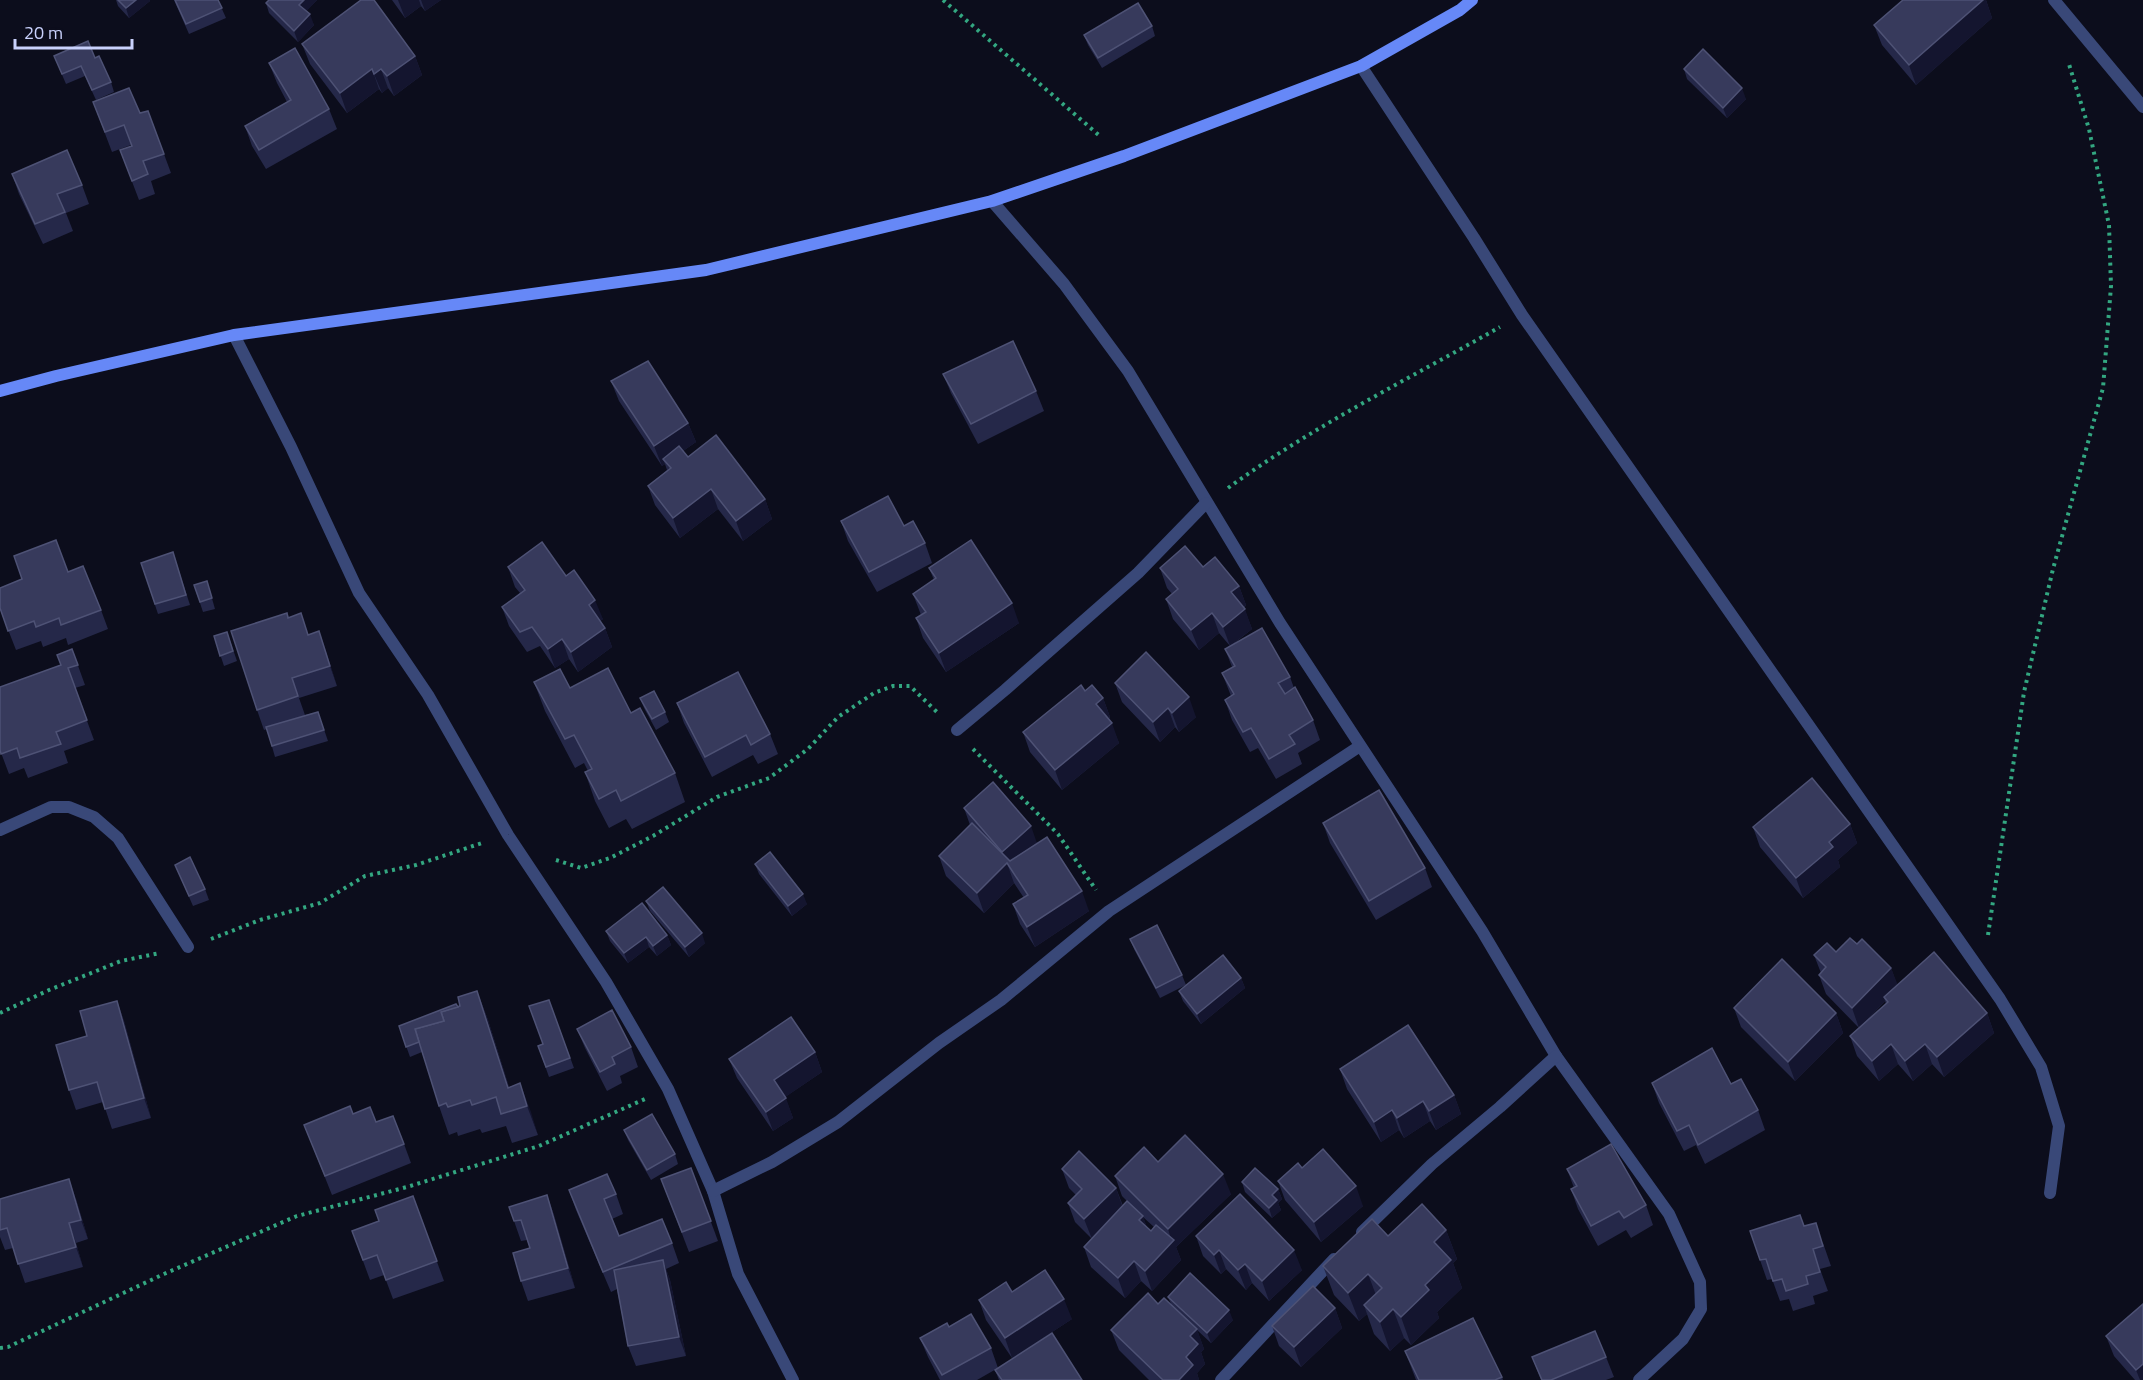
<svg xmlns="http://www.w3.org/2000/svg" width="2143" height="1380" font-family="'Titillium Web',sans-serif">
<style>
.lines{fill:none;stroke-linecap:round;stroke-linejoin:round}
.path{stroke:#33a781;stroke-width:4;stroke-dasharray:3 4.5;stroke-linecap:butt}
.street{stroke:#394878;stroke-width:12}
.secondary{stroke:#6688f7;stroke-width:12}
.wall{fill:#252849;fill-rule:evenodd}
.shaded-wall{fill:#14152f}
.building{fill:#373a5c;stroke:#4e5275;stroke-width:1.5}
</style>
<rect width="100%" height="100%" fill="#0c0d1c"/>
<g class="lines">
<g class="path">
<path d="M943,0L1101,137"/>
<path d="M1228,488C1312,427 1410,378 1500,327"/>
<path d="M973,749L1058,834L1096,890"/>
<path d="M556,860L581,868L610,858L653,836L717,797L769,778L808,749L838,717L874,693L893,686H910L939,714"/>
<path d="M1988,935L2024,692L2053,569L2103,388L2111,286L2109,225L2089,129L2068,61"/>
<path d="M211,939L260,920L320,903L365,876L416,865L482,843"/>
<path d="M0,1013L49,990L121,961L160,953"/>
<path d="M0,1348L8,1347L164,1274L297,1216L407,1187L539,1146L645,1099"/>
</g>
<g class="street">
<path d="M2054,0L2143,107"/>
<path d="M1361,66L1474,238L1522,315L2000,999L2041,1067L2059,1126L2050,1193"/>
<path d="M992,201L1064,284L1128,371L1280,623L1482,931L1556,1056L1669,1214L1700,1282L1701,1309L1683,1339L1639,1380"/>
<path d="M234,335L291,447L359,593L428,695L508,835L606,982L668,1089L713,1191L738,1274L793,1380"/>
<path d="M957,730L1005,690L1138,573L1206,503"/>
<path d="M0,830L51,807H69L94,817L118,838L188,947"/>
<path d="M713,1191L772,1162L838,1122L939,1043L1001,1000L1109,911L1360,746"/>
<path d="M1362,1232L1432,1164L1500,1107L1556,1056"/>
<path d="M1221,1380L1334,1259"/>
</g>
<path class="secondary" d="M0,391L56,376L234,335L706,270L992,201L1124,156L1361,66L1460,10L1472,0"/>
</g>
<g class="wall">
<path d="M116,0H149L150,1L129,18L118,6Z"/>
<path d="M174,0H218L226,18L189,34Z"/>
<path d="M269,0H317L306,11L314,25L298,42L269,13L266,3Z"/>
<path d="M392,0H441L425,11L421,6L405,18Z"/>
<path d="M1903,0H1986L1992,18L1916,85L1882,45L1874,25Z"/>
<path d="M1152,26L1155,36L1102,68L1088,45L1084,35Z"/>
<path d="M302,44L415,56L422,75L394,96L388,88L382,93L379,89L347,113L310,64Z"/>
<path d="M54,56L95,58L111,82L114,92L96,100L85,76L66,84Z"/>
<path d="M269,63L329,109L337,129L266,169L252,146L245,126L287,102L277,83Z"/>
<path d="M1684,69L1746,99L1727,118L1687,79Z"/>
<path d="M93,102L140,113L148,111L171,173L151,181L155,194L139,200L120,150L131,146V145L112,152Z"/>
<path d="M12,174L82,185L89,204L66,213L73,231L43,244L19,194Z"/>
<path d="M943,374L1036,391L1044,411L978,444L951,393Z"/>
<path d="M611,381L688,423L696,442L683,451L688,457L765,499L772,519L743,541L718,509L680,538L655,505L648,486L667,470L665,464L662,466L619,401Z"/>
<path d="M841,521L904,526L925,543L932,563L877,592L848,541Z"/>
<path d="M173,552L190,605L158,614L141,563Z"/>
<path d="M508,567L566,576L603,619L600,621L605,628L612,647L578,672L569,659L555,668L540,646L527,652L509,626L502,607L520,593L515,587Z"/>
<path d="M1203,567L1239,586L1246,605L1244,608L1252,629L1232,645L1290,677L1294,688L1313,720L1320,740L1298,753L1302,764L1276,779L1258,748L1250,752L1232,720L1225,700L1231,696L1222,673L1232,667L1225,649L1230,646L1219,633L1199,650L1173,619L1166,599L1172,594L1167,588L1160,568Z"/>
<path d="M929,568L1019,623L946,672L923,638L916,618L921,615L913,594L934,580Z"/>
<path d="M68,572L101,610L108,629L68,645L66,638L43,647L41,641L16,650L0,609Z"/>
<path d="M207,581L215,609L203,612L194,585Z"/>
<path d="M287,613L289,617L309,635L319,631L337,686L299,698L305,715L318,712L328,741L275,757L267,729L264,730L257,710Z"/>
<path d="M227,632L237,661L224,666L214,636Z"/>
<path d="M72,649L85,685L75,688L94,740L64,751L68,763L28,778L24,768L9,774L0,750Z"/>
<path d="M534,682L570,688L631,713L675,773L685,802L632,829L626,819L609,828L595,801L585,772L588,771L584,763L575,768L545,711Z"/>
<path d="M1115,683L1196,717L1179,732L1175,727L1160,742L1122,702Z"/>
<path d="M1085,691L1103,698L1110,717L1109,719L1119,743L1062,790L1030,752L1023,732Z"/>
<path d="M640,698L665,712L669,722L656,730L644,708Z"/>
<path d="M677,703L770,734L778,754L758,764L753,755L712,777L684,723Z"/>
<path d="M964,808L1038,843L1089,911L1035,947L1020,924L1013,904L1024,898L1014,883L984,913L946,876L939,856L970,825Z"/>
<path d="M1323,823L1425,868L1432,887L1376,920L1330,843Z"/>
<path d="M1850,824L1857,843L1838,860L1840,867L1803,898L1760,847L1753,827Z"/>
<path d="M755,864L807,904L792,916L759,874Z"/>
<path d="M175,865L205,889L209,900L193,906Z"/>
<path d="M646,901L705,943L689,957L650,911Z"/>
<path d="M606,931L667,935L671,945L657,956L649,947L628,963L610,941Z"/>
<path d="M1130,939L1182,975L1186,985L1160,998L1134,949Z"/>
<path d="M1857,944L1891,968L1897,985L1987,1013L1994,1033L1944,1077L1932,1064L1913,1081L1898,1064L1879,1081L1857,1056L1850,1036L1859,1028L1826,994L1819,975L1821,973L1814,955L1836,952ZM1885,1001L1886,1004L1860,1028Z"/>
<path d="M1241,978L1245,988L1201,1024L1183,1001L1179,991Z"/>
<path d="M477,991L488,1020L509,1087L520,1083L538,1135L512,1143L506,1126L482,1133L480,1129L458,1136L457,1132L449,1135L439,1106L422,1052L410,1057L399,1026L460,1006Z"/>
<path d="M549,1000L574,1068L549,1077L538,1046L543,1044Z"/>
<path d="M117,1001L124,1021L151,1118L112,1129L103,1102L76,1110L69,1090L87,1036Z"/>
<path d="M1734,1008L1836,1013L1843,1033L1795,1081L1741,1027Z"/>
<path d="M577,1029L631,1047L638,1067L620,1076L622,1083L607,1091L585,1048Z"/>
<path d="M815,1052L822,1072L785,1097L793,1118L773,1131L737,1078L729,1059Z"/>
<path d="M1340,1069L1454,1095L1461,1114L1436,1130L1430,1121L1404,1138L1399,1130L1381,1142L1347,1089Z"/>
<path d="M1652,1083L1731,1084L1758,1110L1765,1130L1705,1164L1696,1145L1684,1151L1659,1103Z"/>
<path d="M353,1114L376,1122L404,1144L411,1163L332,1195L304,1125Z"/>
<path d="M624,1130L675,1154L678,1164L651,1180L628,1140Z"/>
<path d="M1158,1162L1231,1194L1176,1247L1181,1260L1152,1291L1141,1281L1125,1298L1091,1267L1084,1247L1092,1239L1075,1222L1068,1203L1076,1195L1069,1188L1062,1169L1116,1188L1123,1206H1132L1122,1196L1115,1176ZM1143,1217L1154,1227L1151,1231L1147,1228Z"/>
<path d="M691,1168L718,1241L689,1252L661,1179Z"/>
<path d="M1302,1168L1363,1206L1321,1242L1285,1200L1278,1181Z"/>
<path d="M1567,1169L1646,1205L1653,1225L1631,1238L1626,1230L1598,1246L1578,1209L1571,1189L1574,1188Z"/>
<path d="M1242,1182L1278,1189L1282,1199L1278,1203L1281,1210L1272,1218L1245,1192Z"/>
<path d="M569,1190L616,1194L623,1214L612,1219L619,1236L672,1243L679,1263L666,1269L670,1280L686,1356L636,1366L628,1346L617,1289L611,1292L576,1210Z"/>
<path d="M547,1195L554,1215L575,1288L528,1301L521,1281L530,1248L527,1240L521,1241L514,1221Z"/>
<path d="M413,1196L444,1281L393,1299L384,1275L370,1280L352,1231L379,1221Z"/>
<path d="M0,1199H76L88,1239L76,1243L83,1267L25,1283L13,1248L5,1250L0,1237Z"/>
<path d="M1804,1226L1823,1243L1831,1266L1820,1269L1828,1291L1813,1296L1815,1304L1793,1311L1789,1299L1780,1301L1772,1279L1767,1280L1760,1260Z"/>
<path d="M1446,1230L1457,1259L1453,1263L1462,1288L1437,1312L1439,1318L1411,1345L1404,1338L1390,1351L1374,1334L1367,1314L1359,1321L1334,1295L1323,1266L1388,1236Z"/>
<path d="M1196,1236L1302,1270L1269,1301L1252,1283L1246,1290L1226,1269L1221,1274L1203,1256Z"/>
<path d="M1012,1292L1072,1319L1012,1358L986,1320L979,1300Z"/>
<path d="M1168,1297L1233,1320L1211,1343L1197,1330L1204,1349L1201,1352L1205,1364L1197,1373L1199,1380H1149L1119,1350L1111,1330L1158,1304H1171Z"/>
<path d="M2143,1304V1380H2135L2114,1356L2106,1336Z"/>
<path d="M1335,1308L1342,1328L1301,1367L1279,1346L1272,1326Z"/>
<path d="M949,1327L991,1348L998,1368L1082,1380H999L995,1370L998,1368L977,1380H940L928,1357L920,1338Z"/>
<path d="M1405,1351L1502,1377L1503,1380H1416Z"/>
<path d="M1532,1357H1606L1614,1377L1606,1380H1541Z"/>
</g>
<g class="shaded-wall">
<path d="M136,0H149L150,1L129,18L126,8Z"/>
<path d="M304,0H317L303,15L299,5Z"/>
<path d="M398,0H419L421,6L405,18Z"/>
<path d="M421,0H441L425,11Z"/>
<path d="M1983,0H1986L1992,18L1916,85L1909,65Z"/>
<path d="M310,14L314,25L298,42L294,31Z"/>
<path d="M415,56L422,75L394,96L387,76Z"/>
<path d="M372,69L379,89L347,113L340,93Z"/>
<path d="M381,69L388,88L382,93L374,74Z"/>
<path d="M1742,88L1746,99L1727,118L1723,108Z"/>
<path d="M688,423L696,442L666,463L663,459L665,464L662,466L654,446Z"/>
<path d="M711,489L718,509L680,538L673,518Z"/>
<path d="M765,499L772,519L743,541L736,521Z"/>
<path d="M1239,586L1246,605L1238,612L1231,592Z"/>
<path d="M595,600L603,619L596,624L589,605Z"/>
<path d="M1012,603L1019,623L946,672L939,653Z"/>
<path d="M1245,609L1252,629L1230,646L1223,627Z"/>
<path d="M1212,613L1219,633L1199,650L1191,630Z"/>
<path d="M605,628L612,647L578,672L571,652Z"/>
<path d="M319,631L326,651L337,686L330,666Z"/>
<path d="M562,639L569,659L555,668L548,649Z"/>
<path d="M1189,697L1196,717L1179,732L1172,713Z"/>
<path d="M1103,698L1110,717L1103,723L1096,704Z"/>
<path d="M1168,708L1175,727L1160,742L1153,722Z"/>
<path d="M1112,723L1119,743L1062,790L1055,770Z"/>
<path d="M1850,824L1857,843L1838,860L1840,867L1803,898L1796,878L1829,842Z"/>
<path d="M1031,826L1038,846L1007,863L1014,883L984,913L977,893L1006,864L1002,852Z"/>
<path d="M1082,891L1089,911L1035,947L1027,927Z"/>
<path d="M803,894L807,904L792,916L788,906Z"/>
<path d="M702,933L705,943L689,957L685,947Z"/>
<path d="M667,935L671,945L657,956L653,946Z"/>
<path d="M646,937L649,947L628,963L624,953Z"/>
<path d="M1891,968L1899,988L1884,997L1885,1001L1859,1028L1852,1008Z"/>
<path d="M1241,978L1245,988L1201,1024L1197,1014Z"/>
<path d="M477,991L488,1020L516,1109L508,1088Z"/>
<path d="M117,1001L124,1021L151,1118L144,1098Z"/>
<path d="M1836,1013L1843,1033L1795,1081L1788,1062Z"/>
<path d="M1987,1013L1994,1033L1944,1077L1937,1057Z"/>
<path d="M1891,1044L1898,1064L1879,1081L1872,1061Z"/>
<path d="M1925,1044L1932,1064L1913,1081L1905,1061Z"/>
<path d="M815,1052L822,1072L781,1100L774,1080Z"/>
<path d="M520,1083L531,1112L538,1135L527,1106Z"/>
<path d="M1454,1095L1461,1114L1436,1130L1429,1111Z"/>
<path d="M786,1098L793,1118L773,1131L766,1112Z"/>
<path d="M1423,1101L1430,1121L1404,1138L1397,1118Z"/>
<path d="M1392,1110L1399,1130L1381,1142L1374,1122Z"/>
<path d="M1223,1174L1231,1194L1176,1247L1181,1260L1152,1291L1145,1271L1172,1242L1168,1229Z"/>
<path d="M69,1179L76,1199L88,1239L81,1220Z"/>
<path d="M1356,1186L1363,1206L1321,1242L1314,1222Z"/>
<path d="M1116,1188L1123,1208L1092,1239L1084,1219Z"/>
<path d="M1278,1189L1282,1199L1278,1203L1281,1210L1272,1218L1269,1208L1272,1195Z"/>
<path d="M547,1195L554,1215L575,1288L568,1268Z"/>
<path d="M1143,1216L1150,1236L1139,1220Z"/>
<path d="M69,1223L76,1243L83,1267L76,1247Z"/>
<path d="M1446,1230L1457,1259L1453,1263L1462,1288L1437,1312L1439,1318L1411,1345L1401,1317L1434,1242Z"/>
<path d="M1219,1250L1226,1269L1221,1274L1214,1255Z"/>
<path d="M1294,1250L1302,1270L1269,1301L1262,1281Z"/>
<path d="M663,1260L670,1280L686,1356L679,1337Z"/>
<path d="M1134,1261L1141,1281L1125,1298L1118,1278Z"/>
<path d="M1245,1264L1252,1283L1246,1290L1238,1270Z"/>
<path d="M1368,1274L1379,1303L1364,1305L1367,1314L1359,1321L1348,1293Z"/>
<path d="M1064,1299L1072,1319L1012,1358L1005,1338Z"/>
<path d="M1335,1308L1342,1328L1301,1367L1294,1347Z"/>
<path d="M1393,1309L1404,1338L1390,1351L1380,1322Z"/>
<path d="M1229,1310L1233,1320L1211,1343L1207,1333Z"/>
<path d="M1197,1329L1204,1349L1201,1352L1205,1364L1197,1373L1199,1380H1179L1186,1357L1190,1336Z"/>
<path d="M2143,1364V1380H2140L2136,1370Z"/>
</g>
<g class="building">
<path d="M118,0H136L126,8Z"/>
<path d="M175,0H218L222,8L186,24Z"/>
<path d="M269,0H304L299,5L310,14L294,31L266,3Z"/>
<path d="M361,0H374L415,56L387,76L381,69L374,74L372,69L340,93L302,44Z"/>
<path d="M1903,0H1983L1909,65L1874,25Z"/>
<path d="M1138,3L1152,26L1098,58L1084,35Z"/>
<path d="M88,41L95,58L99,56L111,82L92,90L81,66L62,74L54,56Z"/>
<path d="M295,48L329,109L259,150L245,126L291,100L269,63Z"/>
<path d="M1703,49L1742,88L1723,108L1684,69Z"/>
<path d="M129,88L140,113L148,111L164,154L143,161L148,174L132,181L120,150L132,146L124,125L105,132L93,102Z"/>
<path d="M67,150L82,185L57,194L65,212L35,224L12,174Z"/>
<path d="M1013,341L1036,391L971,424L943,374Z"/>
<path d="M648,361L688,423L654,446L611,381Z"/>
<path d="M716,435L765,499L736,521L711,489L673,518L648,486L671,468L663,459L679,446L688,457Z"/>
<path d="M888,496L904,526L913,521L925,543L869,572L841,521Z"/>
<path d="M56,540L68,572L83,566L101,610L61,625L59,618L36,627L34,621L8,631L0,608V588L22,579L14,556Z"/>
<path d="M971,540L1012,603L939,653L916,618L926,612L913,594L936,578L929,568Z"/>
<path d="M542,542L566,576L574,570L595,600L589,605L605,628L571,652L562,639L548,649L532,627L520,632L502,607L525,590L508,567Z"/>
<path d="M1185,546L1203,567L1215,557L1239,586L1231,592L1245,609L1223,627L1212,613L1191,630L1166,599L1178,589L1160,568Z"/>
<path d="M173,552L186,595L155,604L141,563Z"/>
<path d="M207,581L212,598L200,602L194,585Z"/>
<path d="M287,613L288,618L301,613L308,635L319,631L330,666L292,678L298,696L257,710L231,631Z"/>
<path d="M1262,628L1290,677L1278,683L1285,694L1295,687L1313,720L1289,735L1295,744L1269,759L1251,728L1243,732L1225,700L1234,694L1222,673L1235,666L1225,649Z"/>
<path d="M227,632L233,651L220,656L214,636Z"/>
<path d="M72,649L78,665L68,668L87,720L56,732L61,744L20,758L17,748L1,754L0,750V687L61,665L57,655Z"/>
<path d="M1146,652L1189,697L1172,713L1168,708L1153,722L1115,683Z"/>
<path d="M608,668L631,713L640,708L675,773L621,801L616,790L599,799L585,772L592,769L574,735L565,739L534,682L560,669L570,688Z"/>
<path d="M738,672L770,734L751,745L746,735L705,757L677,703Z"/>
<path d="M1081,685L1085,691L1092,685L1103,698L1096,704L1112,723L1055,770L1023,732Z"/>
<path d="M654,691L665,712L652,719L640,698Z"/>
<path d="M318,712L324,730L272,746L266,727Z"/>
<path d="M1812,778L1850,824L1829,842L1833,847L1796,878L1753,827Z"/>
<path d="M993,782L1031,826L1002,852L964,808Z"/>
<path d="M1379,790L1425,868L1369,901L1323,823Z"/>
<path d="M972,823L1010,861L1047,837L1082,891L1027,927L1013,904L1028,895L1007,863L977,893L939,856Z"/>
<path d="M770,852L803,894L788,906L755,864Z"/>
<path d="M190,857L205,889L189,896L175,865Z"/>
<path d="M663,887L702,933L685,947L646,901Z"/>
<path d="M642,903L667,935L653,946L646,937L624,953L606,931Z"/>
<path d="M1157,925L1182,975L1156,988L1130,939Z"/>
<path d="M1850,938L1857,944L1862,939L1891,968L1852,1008L1819,975L1826,967L1814,955L1827,943L1836,952Z"/>
<path d="M1934,952L1987,1013L1937,1057L1925,1044L1905,1061L1891,1044L1872,1061L1850,1036L1888,1002L1884,997Z"/>
<path d="M1223,955L1241,978L1197,1014L1179,991Z"/>
<path d="M1782,959L1836,1013L1788,1062L1734,1008Z"/>
<path d="M477,991L508,1088L520,1083L527,1106L501,1114L496,1097L472,1105L470,1100L448,1107L446,1103L439,1106L415,1029L444,1021L441,1012L460,1006L458,997Z"/>
<path d="M549,1000L570,1058L546,1067L538,1046L543,1044L529,1006Z"/>
<path d="M117,1001L144,1098L105,1109L97,1082L69,1090L56,1045L87,1036L80,1011Z"/>
<path d="M456,1004L458,1007L441,1012L444,1021L415,1029L419,1042L406,1047L399,1026Z"/>
<path d="M612,1010L631,1047L612,1057L615,1064L600,1072L577,1029Z"/>
<path d="M791,1017L815,1052L774,1080L786,1098L766,1112L729,1059Z"/>
<path d="M1408,1025L1454,1095L1429,1111L1423,1101L1397,1118L1392,1110L1374,1122L1340,1069Z"/>
<path d="M1712,1048L1731,1084L1741,1079L1758,1110L1698,1145L1689,1125L1677,1131L1652,1083Z"/>
<path d="M350,1106L353,1114L370,1107L376,1122L393,1116L404,1144L325,1176L304,1125Z"/>
<path d="M652,1114L675,1154L647,1170L624,1130Z"/>
<path d="M1185,1135L1223,1174L1168,1229L1115,1176L1144,1147L1158,1162Z"/>
<path d="M1611,1144L1646,1205L1624,1218L1619,1211L1591,1226L1571,1189L1577,1186L1567,1169Z"/>
<path d="M1323,1149L1356,1186L1314,1222L1278,1181L1298,1163L1302,1168Z"/>
<path d="M1079,1151L1116,1188L1084,1219L1068,1203L1082,1189L1062,1169Z"/>
<path d="M691,1168L711,1221L682,1232L661,1179Z"/>
<path d="M1255,1168L1278,1189L1272,1195L1277,1200L1269,1208L1242,1182Z"/>
<path d="M607,1174L616,1194L604,1199L619,1236L662,1219L672,1243L603,1272L569,1190Z"/>
<path d="M69,1179L81,1220L69,1223L76,1247L18,1264L7,1228L0,1230V1199Z"/>
<path d="M1240,1194L1294,1250L1262,1281L1245,1264L1238,1270L1219,1250L1214,1255L1196,1236Z"/>
<path d="M547,1195L568,1268L521,1281L513,1253L530,1248L521,1220L514,1221L509,1207Z"/>
<path d="M413,1196L437,1261L386,1280L377,1255L363,1260L352,1231L379,1221L375,1210Z"/>
<path d="M1127,1201L1143,1216L1139,1220L1151,1231L1156,1225L1174,1240L1145,1271L1134,1261L1118,1278L1084,1247Z"/>
<path d="M1422,1204L1446,1230L1434,1242L1451,1260L1425,1285L1429,1290L1401,1317L1393,1309L1380,1322L1364,1305L1382,1288L1368,1274L1348,1293L1323,1266L1372,1219L1388,1236Z"/>
<path d="M1800,1215L1804,1226L1816,1223L1823,1246L1813,1249L1820,1272L1806,1276L1808,1284L1786,1291L1782,1279L1773,1281L1766,1259L1760,1260L1750,1231Z"/>
<path d="M663,1260L679,1337L628,1346L614,1270Z"/>
<path d="M1045,1270L1064,1299L1005,1338L979,1300L1006,1282L1012,1292Z"/>
<path d="M1190,1273L1229,1310L1207,1333L1168,1297Z"/>
<path d="M1313,1286L1335,1308L1294,1347L1272,1326Z"/>
<path d="M1148,1293L1158,1304L1164,1298L1197,1329L1190,1336L1198,1344L1186,1357L1193,1365L1179,1380H1163L1111,1330Z"/>
<path d="M2143,1304V1364L2136,1370L2106,1336Z"/>
<path d="M971,1314L991,1348L942,1375L920,1338L947,1323L949,1327Z"/>
<path d="M1473,1318L1502,1377L1495,1380H1419L1405,1351Z"/>
<path d="M1595,1331L1606,1357L1551,1380H1542L1532,1357Z"/>
<path d="M1052,1333L1082,1380H1002L995,1370Z"/>
</g>
<path d="M15 39v9h117v-9" fill="none" stroke="#c9d1fc" stroke-width="3"/>
<text x="24" y="39" font-size="18" fill="#c9d1fc" stroke="#0c0d1c" stroke-width="4.5" paint-order="stroke">20 m</text>
</svg>
